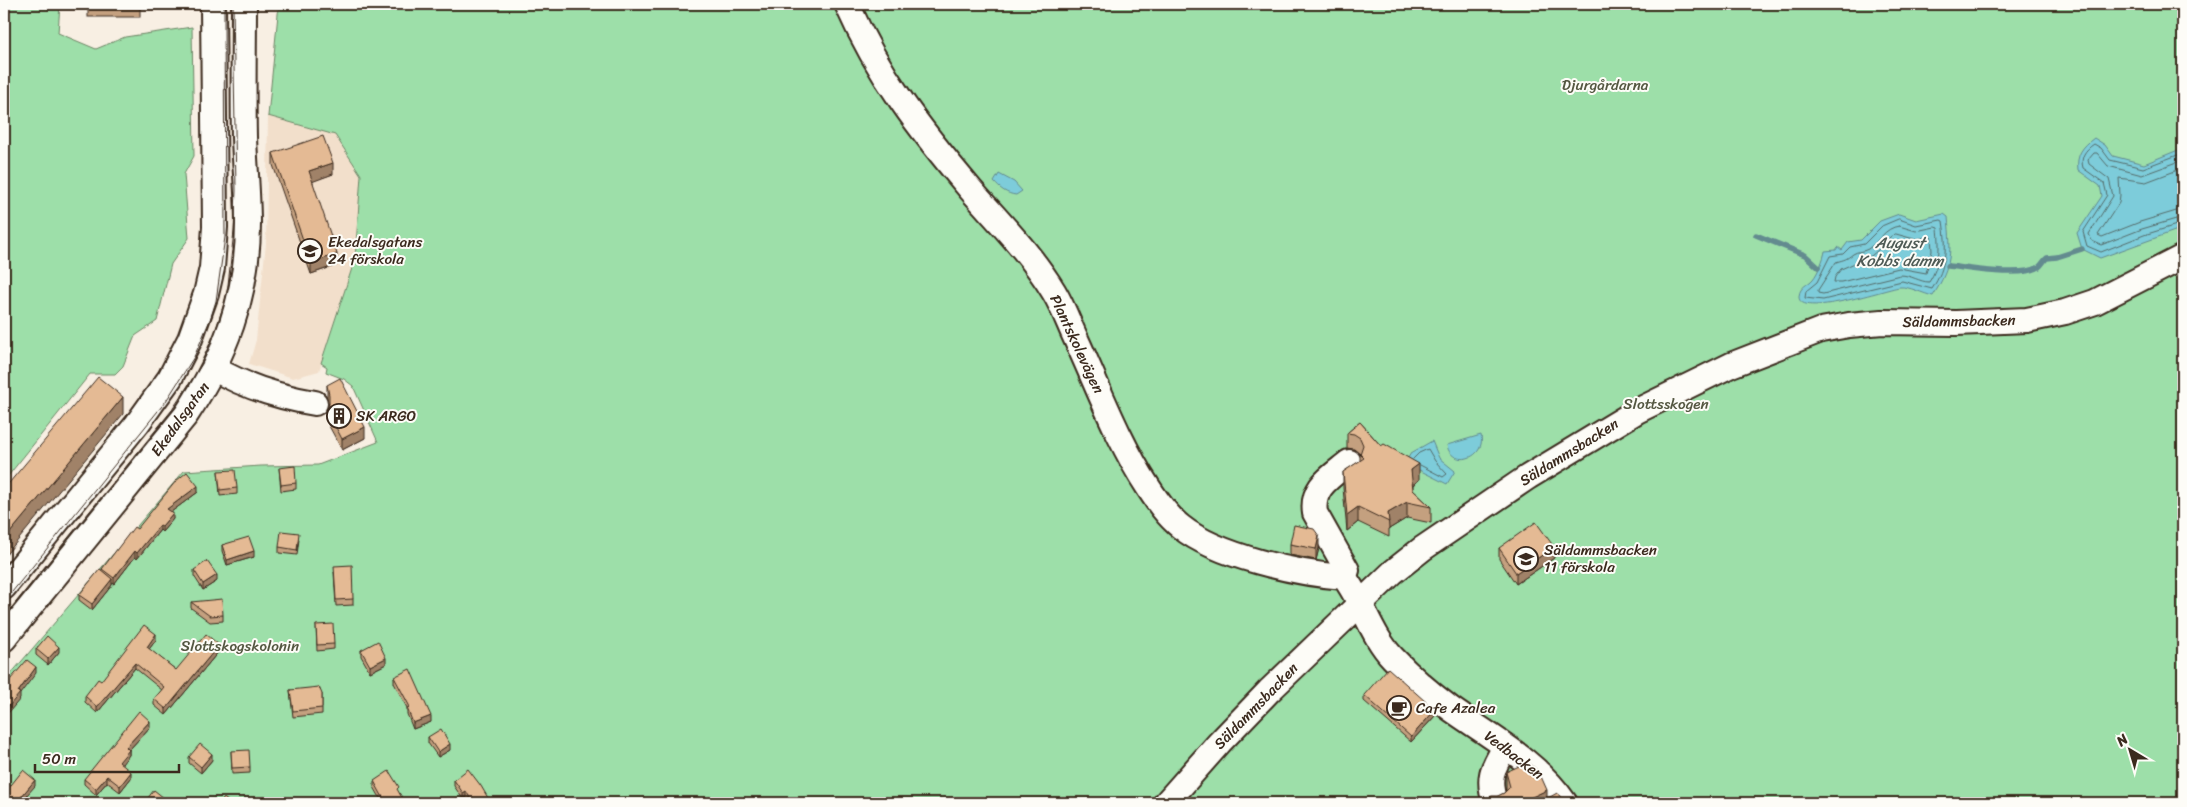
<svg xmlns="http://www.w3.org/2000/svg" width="2187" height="807" font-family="Sriracha,sans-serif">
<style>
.built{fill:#f2dfcb}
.green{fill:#9ddfa9;stroke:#6c8464}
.water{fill:#7dccda;stroke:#638b8f}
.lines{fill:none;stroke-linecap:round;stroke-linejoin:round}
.shore{stroke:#556b69;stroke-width:1}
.stream{stroke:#638b8f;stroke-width:5.5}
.minor-casing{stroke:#3b2a1e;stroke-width:28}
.minor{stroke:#fdfcf7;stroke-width:24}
.tram{stroke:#3b2a1e;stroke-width:1}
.wall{fill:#c4a07f;stroke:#3b2a1e}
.shaded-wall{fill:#a08268;stroke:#3b2a1e}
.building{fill:#e4ba94;stroke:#3b2a1e}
.labels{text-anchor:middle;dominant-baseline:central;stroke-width:4;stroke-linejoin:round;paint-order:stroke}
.park-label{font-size:15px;fill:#545741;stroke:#fdfcf7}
.poi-label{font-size:15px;fill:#3b2a1e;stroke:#fdfcf7;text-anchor:start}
.street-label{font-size:15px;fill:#3b2a1e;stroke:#fdfcf7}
.water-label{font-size:16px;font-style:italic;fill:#4f5b56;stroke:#fdfcf7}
</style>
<rect width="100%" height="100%" fill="#f8efe3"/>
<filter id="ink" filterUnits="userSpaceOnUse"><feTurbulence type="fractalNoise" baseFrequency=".02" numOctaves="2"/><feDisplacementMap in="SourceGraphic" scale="10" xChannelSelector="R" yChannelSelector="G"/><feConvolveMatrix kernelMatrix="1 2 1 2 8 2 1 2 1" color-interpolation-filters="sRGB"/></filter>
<g filter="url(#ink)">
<path class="built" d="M268,116L335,135L361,175L355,259L319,371L293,378L249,364L256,340L266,243Z"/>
<g class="green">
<path d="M4,4H60L58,33L96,49L125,37L192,27L194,156L184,174L189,238L171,264L157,321L135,336L123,366L115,374H90L4,481Z"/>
<path d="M279,4H2183V803H4V682L184,471L261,466L318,465L378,442L353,386L344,379L326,372L327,367L321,363L355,259L361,175L335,135L268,116Z"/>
</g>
<g class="water">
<path d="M2094,138L2105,145L2113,156L2144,164L2183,148V228L2100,258L2082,249L2077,233L2102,196L2100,186L2078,170C2076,155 2082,147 2094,138Z"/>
<path d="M999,174L1014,182L1022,191L1016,195C1007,194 1000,189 994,182Z"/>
<path d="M1899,214L1916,220L1944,214L1948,217C1951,254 1953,263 1933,296C1924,294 1908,286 1900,287C1888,288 1797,320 1799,296C1800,286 1808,285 1813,279C1818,273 1824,258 1825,251L1836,250L1838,247L1842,250L1848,242L1861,240L1880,221Z"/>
<path d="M1481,435C1486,460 1451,468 1447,445Z"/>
<path d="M1432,441L1439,458L1455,471L1447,484L1405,463L1411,453Z"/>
</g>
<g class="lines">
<g class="shore">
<path d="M2183,153L2143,168L2110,160L2101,148L2094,144C2085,150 2080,157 2083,168L2104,183L2107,195L2083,232L2087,246L2101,252L2144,235L2183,223"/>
<path d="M2183,160L2142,175L2108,166L2097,153H2094L2088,160L2089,164L2109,179L2113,196L2089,234L2092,241L2101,245L2142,229L2183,217"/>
<path d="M2183,168L2146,182L2119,178L2120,195L2119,203L2098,235L2102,237L2140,222L2183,209"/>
<path d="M1899,219L1916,225L1941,220L1943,221C1947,248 1947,266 1932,289L1902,281L1823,300L1805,298L1806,291L1817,282L1830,256L1843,254L1850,247L1864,244L1882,226Z"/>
<path d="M1899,226L1916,231L1935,227L1938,228C1940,248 1940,265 1929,282C1920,282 1911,275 1900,275L1823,294L1818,293V290L1836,262C1846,259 1845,260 1853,254C1857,251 1863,252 1868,249C1880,241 1884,228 1899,226Z"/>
<path d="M1896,234L1914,239L1931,237L1932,251L1926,273L1899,268L1841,282H1834L1835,277L1841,269L1871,256L1885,244L1890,237Z"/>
<path d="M1413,459L1419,453L1428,449L1435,461L1447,474L1443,477L1420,465"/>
</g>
<g class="stream">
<path d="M1756,235L1805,255L1818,267"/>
<path d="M1948,266C1968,268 2022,278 2039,267C2042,265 2044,260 2047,258L2057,257L2082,249"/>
</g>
<defs>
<g id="minor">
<path d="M847,4C878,75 921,131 971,190C1000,223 1031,254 1054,292C1063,307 1069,324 1076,339C1099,389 1118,441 1148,487C1157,501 1167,516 1181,527C1217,556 1298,574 1344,577C1363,602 1371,635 1393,658C1410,676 1431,694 1451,709C1492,738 1536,761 1565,803"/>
<path d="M215,369C246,387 278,397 315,403"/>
<path d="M1344,577L1347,570L1315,513C1311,487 1331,477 1349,462"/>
<path d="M4,587L137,424L170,378L190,339L206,294L212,268L215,227L213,4"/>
<path d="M4,639L186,415C225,356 248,296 248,224C248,195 245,166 244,137C243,92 244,48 244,4"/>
<path d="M1166,803L1220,742L1269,691L1393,572L1422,549L1528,477L1637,411L1731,365L1821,330L1849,325L1882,322L1956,323L2027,320L2065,312L2095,302L2183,257"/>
<path d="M1495,803C1487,778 1492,769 1505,747"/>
</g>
</defs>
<use href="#minor" class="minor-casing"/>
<use href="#minor" class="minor"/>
<g class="tram">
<path d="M4,602L166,401L194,357L210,320L216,301L225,237L224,4"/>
<path d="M4,617L172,410L202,364L211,345L227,294L234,231L236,191L233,4"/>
</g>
</g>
<g class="wall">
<rect x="88" y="4" width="52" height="13"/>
<path d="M273,153L333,174L312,181L337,265L311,274L273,165Z"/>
<path d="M327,385L365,438L342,450L329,426V406L327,397Z"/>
<path d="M1360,422L1381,446L1419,480L1413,485V490L1431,507V523L1407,518L1389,529V537L1358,522L1347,531L1343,488V472L1360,461V454L1354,449L1347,448V433Z"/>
<path d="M279,468L296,483V489L281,491Z"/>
<path d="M218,471L237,488V494L220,496Z"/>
<path d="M198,492L171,512L173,519L162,532L160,530L137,559L135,557L114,584L112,583V585L92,610L79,600V595L102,570V569L137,529Z"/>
<path d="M299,539L297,555L279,553V547Z"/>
<path d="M1290,544L1319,548L1316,560L1290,555Z"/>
<path d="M222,545L254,557L227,565L222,551Z"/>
<path d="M1499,548L1554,558L1516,584L1499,559Z"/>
<path d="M194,570L217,581L203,590L194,576Z"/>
<path d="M334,572L353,599V605L336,606Z"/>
<path d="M191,602L223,615V621L210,622L191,608Z"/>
<path d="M316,625L334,644V649L317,651Z"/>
<path d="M156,640L149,649L176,670L219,651L166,715L154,705V699L162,690L135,668L97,713L85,702V696L101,681Z"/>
<path d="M36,649L59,652L48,665L36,655Z"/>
<path d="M361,650L386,664L370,672L361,656Z"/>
<path d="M394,677L431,722L413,729L407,714V708L394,683Z"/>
<path d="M290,690L322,694V714L293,717Z"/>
<path d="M1364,695L1435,716L1411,742L1364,701Z"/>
<path d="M150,727L129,750V755L121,764L131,778L120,792L107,782L96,795L84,784V779Z"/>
<path d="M428,737L450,750L438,757L428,743Z"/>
<path d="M231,751L250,767V773L232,774Z"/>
<path d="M189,757L212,760L201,773L189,763Z"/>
<path d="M1506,772L1547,798L1565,803H1478L1498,796L1504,793L1506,791Z"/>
<path d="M454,780L491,803H470L466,797L463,799L454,786Z"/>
<path d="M374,781L399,793L405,803H383L374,787Z"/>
</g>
<g class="shaded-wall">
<path d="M333,163V174L309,183V171Z"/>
<path d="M337,254V265L311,274V263Z"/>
<path d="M123,397V414L4,557V540Z"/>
<path d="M365,427V438L342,450V439Z"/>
<path d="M1419,464V480L1411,486V470Z"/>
<path d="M198,486V492L167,515V509Z"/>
<path d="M1407,502V518L1389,529L1388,513Z"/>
<path d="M1358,507V522L1347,531V515Z"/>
<path d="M173,513V519L162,532V526Z"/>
<path d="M160,525V530L137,559V553Z"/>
<path d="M1319,536V548L1316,560V549Z"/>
<path d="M1554,547V558L1516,584V573Z"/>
<path d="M135,551V557L114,584V578Z"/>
<path d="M254,551V557L227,565V560Z"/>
<path d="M217,575V581L203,590V584Z"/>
<path d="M112,579V585L92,610V604Z"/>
<path d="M156,634V640L147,652V647Z"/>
<path d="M219,645V651L166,715V709Z"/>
<path d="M59,647V652L48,665V659Z"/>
<path d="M386,658V664L370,672V666Z"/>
<path d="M135,663V668L97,713V707Z"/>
<path d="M36,667V673L20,694V699L4,718V712Z"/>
<path d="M1435,710V716L1411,742V737Z"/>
<path d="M431,716V722L413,729V723Z"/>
<path d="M150,721V727L129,750V755L119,768V762L126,747Z"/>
<path d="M450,744V750L438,757V752Z"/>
<path d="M212,754V760L201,773V767Z"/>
<path d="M131,772V778L120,792V786Z"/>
<path d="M107,776V782L96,795V789Z"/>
<path d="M35,780V786L20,803H16Z"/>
<path d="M1547,790V803L1543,801V803H1519Z"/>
<path d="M466,791V797L463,799V793Z"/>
</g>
<g class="building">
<path d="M323,136L333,163L309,171L337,254L311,263L273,153Z"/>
<path d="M98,377L123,397L4,540V489Z"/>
<path d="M340,378L365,427L342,439L329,414V395L327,385Z"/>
<path d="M1360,422L1381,446L1384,444L1419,464L1411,470L1413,490L1431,507L1407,502L1388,513L1389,522L1358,507L1347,515L1343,472L1364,458L1360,454L1363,445L1360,438L1354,434L1347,433Z"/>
<path d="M295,466L296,483L281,485L279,468Z"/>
<path d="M235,470L237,488L220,490L218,471Z"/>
<path d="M187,472L198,486L167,509L173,513L162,526L160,525L137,553L135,551L114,578L102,569L134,527L137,529L176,481Z"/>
<path d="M1536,522L1554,547L1516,573L1499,548Z"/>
<path d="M1294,525L1314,529L1319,536L1316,549L1290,544Z"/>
<path d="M281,531L299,533L297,550L279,547Z"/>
<path d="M249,537L254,551L227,560L222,545Z"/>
<path d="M207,561L217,575L203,584L194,570Z"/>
<path d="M352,565L353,599L336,600L334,566Z"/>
<path d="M100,569L112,579L92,604L79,595Z"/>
<path d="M222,599L223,615L210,616L191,602Z"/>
<path d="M333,624L334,644L317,645L316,625Z"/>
<path d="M144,625L156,634L147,647L176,670L206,634L219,645L166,709L154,699L164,687L135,663L97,707L85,696L98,679L101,681Z"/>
<path d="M47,636L59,647L48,659L36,649Z"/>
<path d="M378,641L386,658L370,666L361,650Z"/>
<path d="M27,660L36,667L18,692L20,693L4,712V687Z"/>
<path d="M1388,668L1435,710L1411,737L1364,695Z"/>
<path d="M410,669L431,716L413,723L407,708L410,707L394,677Z"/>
<path d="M319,687L322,694V708L293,711L290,690Z"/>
<path d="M139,711L150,721L126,747L129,750L119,762L131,772L120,786L107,776L96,789L84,779Z"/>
<path d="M441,729L450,744L438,752L428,737Z"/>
<path d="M200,744L212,754L201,767L189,757Z"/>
<path d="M249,750L250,767L232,768L231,751Z"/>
<path d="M1528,762L1539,772L1547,790L1519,803H1478L1492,796H1498L1504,793L1510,787L1506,772Z"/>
<path d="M468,769L481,786L491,803H473L466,791L463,793L454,780Z"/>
<path d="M23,770L35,780L16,803H5L4,802V794Z"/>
<path d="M389,771L399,787L397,789L405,803H386L374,781Z"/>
<path d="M154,790L169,802L168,803H144Z"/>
<path d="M1557,793L1561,796L1565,803H1544L1543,801Z"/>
<path d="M348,797L352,803H339Z"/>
<path d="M224,798L230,803H220Z"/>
</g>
</g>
<defs>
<symbol id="school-ring" viewBox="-11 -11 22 22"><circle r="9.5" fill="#fdfcf7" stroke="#3b2a1e" stroke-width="1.5"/><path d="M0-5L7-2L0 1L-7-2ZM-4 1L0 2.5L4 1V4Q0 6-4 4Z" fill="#3b2a1e"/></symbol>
<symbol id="building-ring" viewBox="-11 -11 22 22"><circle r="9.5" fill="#fdfcf7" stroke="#3b2a1e" stroke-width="1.5"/><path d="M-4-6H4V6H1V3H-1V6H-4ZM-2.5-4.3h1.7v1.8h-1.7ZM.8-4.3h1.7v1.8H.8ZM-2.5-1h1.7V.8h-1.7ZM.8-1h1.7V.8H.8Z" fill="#3b2a1e"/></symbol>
<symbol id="cafe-ring" viewBox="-11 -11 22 22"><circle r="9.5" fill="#fdfcf7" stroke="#3b2a1e" stroke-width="1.5"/><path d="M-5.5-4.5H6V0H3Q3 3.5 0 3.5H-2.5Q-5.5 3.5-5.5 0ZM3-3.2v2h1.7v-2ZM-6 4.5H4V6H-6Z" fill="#3b2a1e"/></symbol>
</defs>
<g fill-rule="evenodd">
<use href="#school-ring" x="296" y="237" width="28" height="28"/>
<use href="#building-ring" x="325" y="402" width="28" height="28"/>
<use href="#school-ring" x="1512" y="545" width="28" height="28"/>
<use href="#cafe-ring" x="1385" y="694" width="28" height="28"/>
</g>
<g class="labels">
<g class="park-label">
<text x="1605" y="85">Djurgårdarna</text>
<text x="1666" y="404">Slottsskogen</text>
<text x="240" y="646">Slottskogskolonin</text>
</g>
<g class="poi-label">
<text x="328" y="242">Ekedalsgatans<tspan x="328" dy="17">24 förskola</tspan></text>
<text x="356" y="416">SK ARGO</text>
<text x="1544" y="550">Säldammsbacken<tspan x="1544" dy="17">11 förskola</tspan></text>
<text x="1416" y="708">Cafe Azalea</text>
</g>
<g class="street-label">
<text transform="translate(1959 321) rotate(-1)">Säldammsbacken</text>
<text transform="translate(1077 344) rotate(65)">Plantskolevägen</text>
<text transform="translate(180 419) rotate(-54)">Ekedalsgatan</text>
<text transform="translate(1569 452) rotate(-32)">Säldammsbacken</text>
<text transform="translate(1256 706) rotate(-46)">Säldammsbacken</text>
<text transform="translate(1514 755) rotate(37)">Vedbacken</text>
</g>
<g class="water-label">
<text x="1900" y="242">August<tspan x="1900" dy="18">Kobbs damm</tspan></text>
</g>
</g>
<rect width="2187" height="807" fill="none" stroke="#fdfcf7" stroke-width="20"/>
<rect x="10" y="10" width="2167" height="787" fill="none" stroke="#3b2a1e" stroke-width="2" filter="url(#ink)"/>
<g transform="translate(2130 750) rotate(322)" stroke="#fdfcf7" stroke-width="4" paint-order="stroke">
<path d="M0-4L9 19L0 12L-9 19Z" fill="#3b2a1e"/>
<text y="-8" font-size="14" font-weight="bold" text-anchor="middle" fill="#3b2a1e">N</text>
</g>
<path d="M35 764v8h144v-8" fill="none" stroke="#3b2a1e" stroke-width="2.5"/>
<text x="42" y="764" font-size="15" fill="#3b2a1e" stroke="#fdfcf7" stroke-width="4" paint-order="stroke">50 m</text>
</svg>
